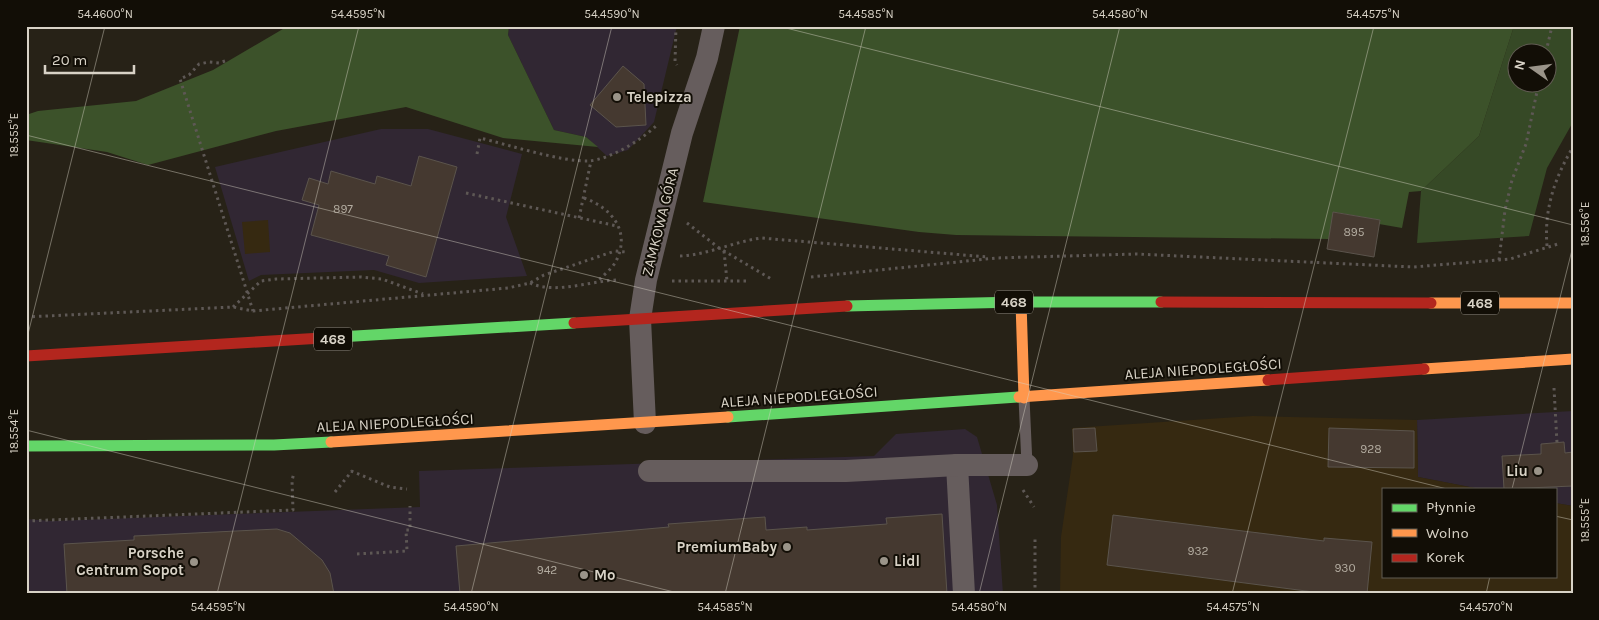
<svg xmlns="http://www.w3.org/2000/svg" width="1599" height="620" font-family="Karla,sans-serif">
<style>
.commercial{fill:#312733}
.built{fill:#362911}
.green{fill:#364926;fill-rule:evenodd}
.forest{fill:#3c522a}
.building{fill:#453930;stroke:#5b544c}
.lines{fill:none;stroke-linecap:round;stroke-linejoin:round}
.path{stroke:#5e5855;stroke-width:3;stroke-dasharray:2.5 4;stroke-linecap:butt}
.lane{stroke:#665d5d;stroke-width:11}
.street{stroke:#665d5d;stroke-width:22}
.fast{stroke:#63d668;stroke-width:11}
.slow{stroke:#ff974d;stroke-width:11}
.jam{stroke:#b3261e;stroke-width:11}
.ticks{fill:none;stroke:#d8d2c6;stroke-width:1;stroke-opacity:0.45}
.poi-dot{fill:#9a9489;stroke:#120e06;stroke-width:2}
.labels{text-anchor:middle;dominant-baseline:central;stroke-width:4;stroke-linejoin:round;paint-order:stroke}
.number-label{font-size:12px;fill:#b3aca0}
.shield{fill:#120e06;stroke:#9d978c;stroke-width:1}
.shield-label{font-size:14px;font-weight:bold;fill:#d8d2c6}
.poi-label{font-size:15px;font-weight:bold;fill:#d8d2c6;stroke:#120e06;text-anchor:start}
.street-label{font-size:15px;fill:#d8d2c6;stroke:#120e06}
.neatline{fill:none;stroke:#d8d2c6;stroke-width:2}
.ticks-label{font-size:12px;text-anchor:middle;fill:#d8d2c6}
</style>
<rect width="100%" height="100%" fill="#272217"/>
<g class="commercial">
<path d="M509,26H677L654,122L628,150L607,156L586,137L554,130L508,35Z"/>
<path d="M381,129H428L522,154L506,217L527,276L419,283L374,270L261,275L249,281L215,167Z"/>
<path d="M1573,411V506L1555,503V489H1480L1418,477L1417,420Z"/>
<path d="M965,429L977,437L997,505L1003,594H26V519L52,521L420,507L419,471L874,456L896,434Z"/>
</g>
<g class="built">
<path d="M268,220L270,252L245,254L242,222Z"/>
<path d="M1253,416L1417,420L1418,477L1480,489H1383V576H1555V503L1573,506V594H1060L1061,537L1073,456L1072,428Z"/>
</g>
<path class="green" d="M1514,26H1573V122L1547,168L1529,236L1417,243L1421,191L1479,136ZM1516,52H1546V82H1516Z"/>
<g class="forest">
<path d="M288,26H509L508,35L554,130L586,137L598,147L503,138L406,107L276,131L148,165L107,152L26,140V115L38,111L136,101L213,70Z"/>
<path d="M740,26H1514L1479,136L1421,191L1409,192L1402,228L1379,224L1380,220L1334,212L1329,239L956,235L919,232L703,202Z"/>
</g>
<g class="building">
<path d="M623,66L644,84L646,125L616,127L590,105Z"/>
<path d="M419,156L457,167L426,277L386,265L389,256L311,235L319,205L302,200L309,178L328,184L331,171L375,184L377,176L411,186Z"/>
<path d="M1333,212L1380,220L1374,257L1327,249Z"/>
<path d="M1095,428L1097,451L1074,452L1073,429Z"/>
<path d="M1329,428L1414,431V468L1328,467Z"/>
<path d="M1564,442L1565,453L1573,452V486L1504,489L1502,456L1541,454V444Z"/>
<path d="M942,514L947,594H460L456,546L669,527L668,524L765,517L766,530L807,527V530L887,524L886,518Z"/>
<path d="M1113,515L1324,541V538L1372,542L1367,594H1329L1107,565Z"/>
<path d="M277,529L290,533L322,560L330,573L334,594H67L64,544L134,540V536Z"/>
</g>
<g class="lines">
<g class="path">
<path d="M676,26L675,62L677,65"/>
<path d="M1546,52L1552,26"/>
<path d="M225,61L219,63L209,62L199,64L189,75L180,79L253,311"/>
<path d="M477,154L480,138C509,145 562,162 589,161C611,159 641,140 656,126"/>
<path d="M466,193L617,226"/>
<path d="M584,198C612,208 632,232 615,263C611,269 604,275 599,280"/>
<path d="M579,218L591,161"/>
<path d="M687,223L719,248L773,280"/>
<path d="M1547,246C1544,210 1554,179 1573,147"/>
<path d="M724,251L727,281"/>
<path d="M680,256C707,255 733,242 761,238L988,257"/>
<path d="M1499,260L1505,210L1512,180L1526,144L1539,82"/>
<path d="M811,277L996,258L1136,254L1413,267L1510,259L1558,244"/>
<path d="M672,281H750"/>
<path d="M530,283C556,295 592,280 620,280"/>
<path d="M233,307L261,281L276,279L361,277L382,279L423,294"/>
<path d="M26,317L233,307L253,311L508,288L530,283L544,275L615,251L626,252"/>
<path d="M1554,388L1557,443"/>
<path d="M351,471L390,487L407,489"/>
<path d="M1023,490L1034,507"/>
<path d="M335,492L352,471"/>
<path d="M26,521L293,510L292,481L294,472"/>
<path d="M357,554L407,551L406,530H410V506"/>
<path d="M1035,594V538"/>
</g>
<path class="lane" d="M1024,398L1027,465"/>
<g class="street">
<path d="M645,423L640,319L646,280L682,133L707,58L714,26"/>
<path d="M957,465L964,594"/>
<path d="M649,471H846L957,465H1027"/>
</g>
<g class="fast">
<path d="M847,306L1021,302H1161"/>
<path d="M322,338L574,323"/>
<path d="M728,417L1019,397"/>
<path d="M26,446L274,445L331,442"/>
</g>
<g class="slow">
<path d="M1021,302L1024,398"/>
<path d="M1431,303H1573"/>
<path d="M1424,369L1573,359"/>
<path d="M1019,397L1268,380"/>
<path d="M331,442L728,417"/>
</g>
<g class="jam">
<path d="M1161,302L1431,303"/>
<path d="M574,323L847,306"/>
<path d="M26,356L322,338"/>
<path d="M1268,380L1424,369"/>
</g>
</g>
<path class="ticks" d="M778,26L1573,225M26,135L1447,489M26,342L105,26M26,430L682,594M1512,489L1573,246M1555,516L1573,520M217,594L359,26M471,594L612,26M725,594L866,26M979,594L1120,26M1232,594L1374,26M1486,594L1490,576"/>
<g class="poi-dot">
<circle cx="617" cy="97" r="5"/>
<circle cx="1538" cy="471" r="5"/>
<circle cx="787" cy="547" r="5"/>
<circle cx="884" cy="561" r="5"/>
<circle cx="194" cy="562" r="5"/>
<circle cx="584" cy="575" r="5"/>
</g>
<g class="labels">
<g class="number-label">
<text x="343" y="209">897</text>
<text x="1354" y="232">895</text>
<text x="1371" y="449">928</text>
<text x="1198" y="551">932</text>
<text x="1345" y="568">930</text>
<text x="547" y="570">942</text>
</g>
<g class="shield">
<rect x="995" y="290.5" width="38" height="23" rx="4"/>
<rect x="1461" y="291.5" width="38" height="23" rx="4"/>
<rect x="314" y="327.5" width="38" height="23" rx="4"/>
</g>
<g class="shield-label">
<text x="1014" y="302">468</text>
<text x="1480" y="303">468</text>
<text x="333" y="339">468</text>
</g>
<g class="poi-label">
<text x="627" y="97">Telepizza</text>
<text x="1528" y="471" text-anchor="end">Liu</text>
<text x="777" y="547" text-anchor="end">PremiumBaby</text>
<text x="184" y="553" text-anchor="end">Porsche<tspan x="184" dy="17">Centrum Sopot</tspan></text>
<text x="894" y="561">Lidl</text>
<text x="594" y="575">Mo</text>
</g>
<g class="street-label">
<text transform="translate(660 222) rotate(-76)">ZAMKOWA GÓRA</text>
<text transform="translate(1203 369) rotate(-4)">ALEJA NIEPODLEGŁOŚCI</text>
<text transform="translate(799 397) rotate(-4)">ALEJA NIEPODLEGŁOŚCI</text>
<text transform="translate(395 423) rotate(-3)">ALEJA NIEPODLEGŁOŚCI</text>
</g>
</g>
<rect width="1599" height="620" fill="none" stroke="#120e06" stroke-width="55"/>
<rect x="1382" y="488" width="175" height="90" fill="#120e06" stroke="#615c53"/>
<rect x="1392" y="504" width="25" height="8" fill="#63d668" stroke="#615c53"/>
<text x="1426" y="512" font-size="15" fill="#d8d2c6">Płynnie</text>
<rect x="1392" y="529" width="25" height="8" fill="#ff974d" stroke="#615c53"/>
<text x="1426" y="538" font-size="15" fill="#d8d2c6">Wolno</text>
<rect x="1392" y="554" width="25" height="8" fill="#b3261e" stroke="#615c53"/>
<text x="1426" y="562" font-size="15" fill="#d8d2c6">Korek</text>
<g transform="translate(1532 68) rotate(284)"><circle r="24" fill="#120e06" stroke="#615c53"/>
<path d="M0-4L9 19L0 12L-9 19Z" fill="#9a9489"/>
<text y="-8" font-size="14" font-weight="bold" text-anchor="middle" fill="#d8d2c6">N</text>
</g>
<path d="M45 65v8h89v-8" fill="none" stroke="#d8d2c6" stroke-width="2.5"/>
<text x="52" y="65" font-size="15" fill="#d8d2c6" stroke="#120e06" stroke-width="4" paint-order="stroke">20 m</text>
<rect x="28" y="28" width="1544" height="564" class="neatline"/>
<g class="ticks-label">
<text x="105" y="18">54.4600°N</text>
<text x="358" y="18">54.4595°N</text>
<text x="612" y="18">54.4590°N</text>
<text x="866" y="18">54.4585°N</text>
<text x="1120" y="18">54.4580°N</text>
<text x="1373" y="18">54.4575°N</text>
<text transform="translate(14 135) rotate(-90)" y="4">18.555°E</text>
<text transform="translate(1585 224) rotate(-90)" y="4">18.556°E</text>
<text transform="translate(14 431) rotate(-90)" y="4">18.554°E</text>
<text transform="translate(1585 520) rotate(-90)" y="4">18.555°E</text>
<text x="218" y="611">54.4595°N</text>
<text x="471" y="611">54.4590°N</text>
<text x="725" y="611">54.4585°N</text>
<text x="979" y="611">54.4580°N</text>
<text x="1233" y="611">54.4575°N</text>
<text x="1486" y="611">54.4570°N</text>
</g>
</svg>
